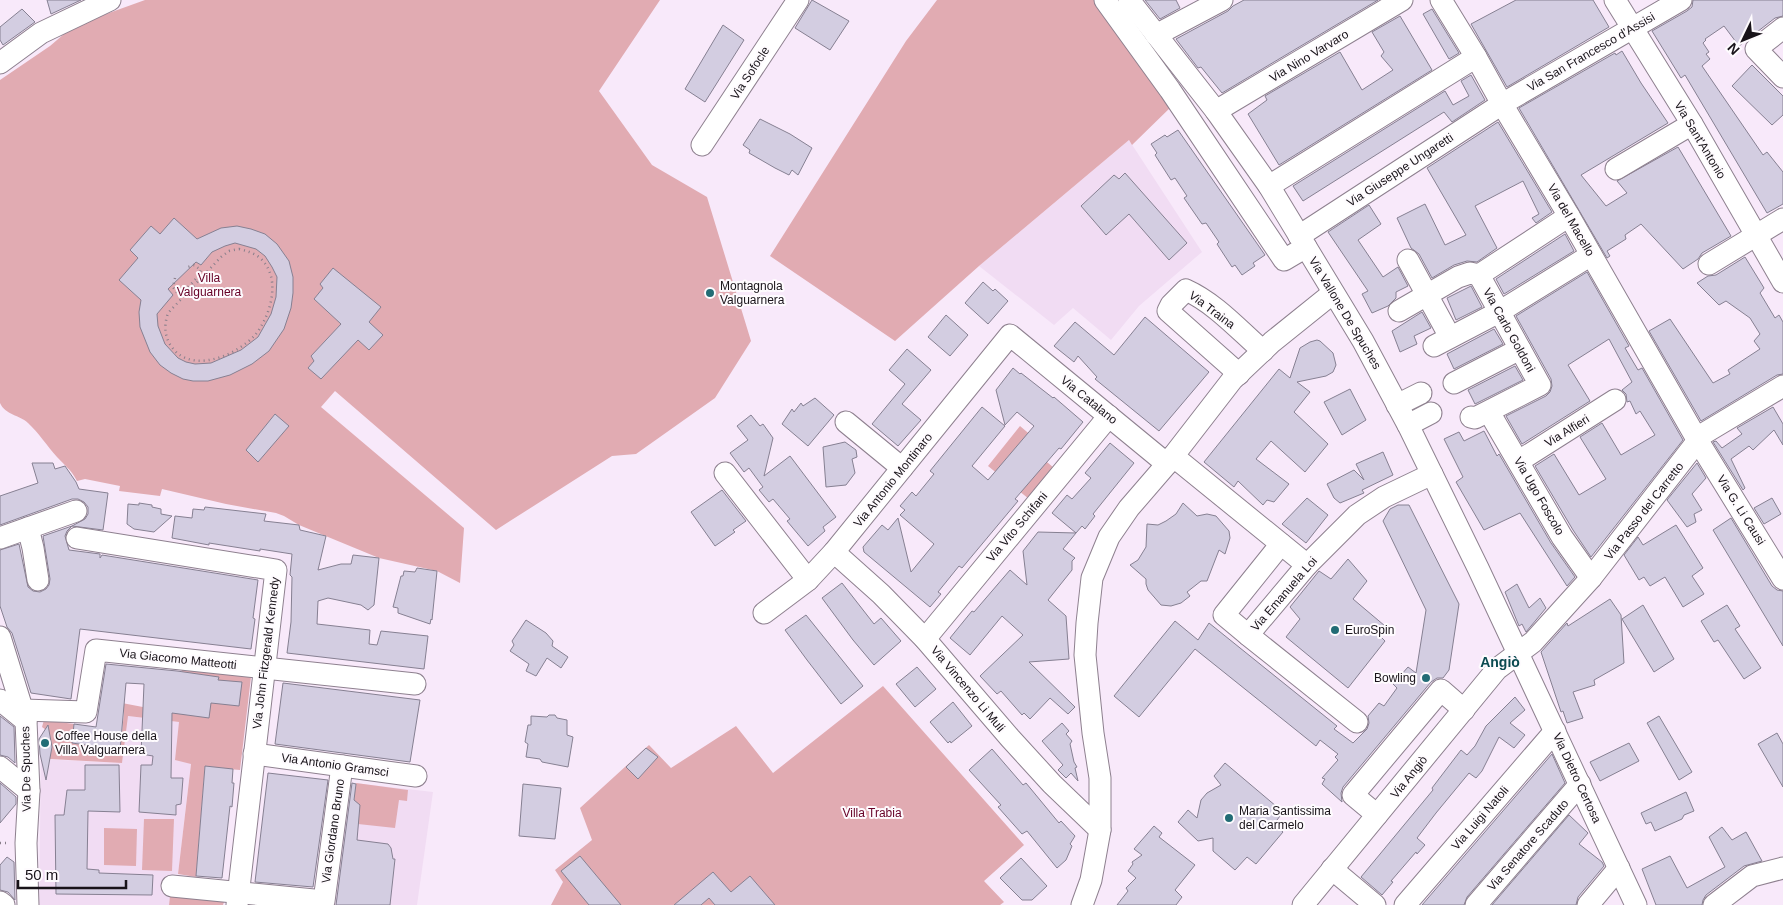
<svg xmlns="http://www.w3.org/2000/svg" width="1783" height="905" font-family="Helvetica,sans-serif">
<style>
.built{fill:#f1dcf3}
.green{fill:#e1abb2}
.building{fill:#d3cde1;stroke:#868092;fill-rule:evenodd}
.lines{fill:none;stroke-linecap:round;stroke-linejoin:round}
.minor-casing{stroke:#8e808f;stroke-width:23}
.path{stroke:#897f8b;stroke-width:2.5;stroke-dasharray:1 4;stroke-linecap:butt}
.minor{stroke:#fff;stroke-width:21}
.poi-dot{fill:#226c75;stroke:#fefbfe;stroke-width:2}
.labels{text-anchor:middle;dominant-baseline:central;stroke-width:4;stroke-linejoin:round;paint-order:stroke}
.street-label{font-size:12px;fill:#181319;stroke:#fefbfe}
.park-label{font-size:12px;fill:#660126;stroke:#fefbfe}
.poi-label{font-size:12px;fill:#181319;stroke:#fefbfe;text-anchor:start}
.neighbourhood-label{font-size:14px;font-weight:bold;fill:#0b4a51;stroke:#fefbfe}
</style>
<rect width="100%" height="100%" fill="#f8e9fa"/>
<g class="built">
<path d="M1129,140L1202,252L1139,306L1111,340L1073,308L1054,325L979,266Z"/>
<path d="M127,716L179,722L191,763L178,874H173L169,905H39L41,759L122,763Z"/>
<path d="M346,782L433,792L417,905H335Z"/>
</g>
<g class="green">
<path d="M145,0H660L599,91L652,165L707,197L751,341L715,398L636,454L612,456L496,530L335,391L321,407L464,528L460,583L437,571L379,558L299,525L284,516L276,513L226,504L162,489L160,496L119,491L120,486L85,479L77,481C71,469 65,466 57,457C47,446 39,433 28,423C20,415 5,415 0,403V80L50,46L64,34L84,22Z"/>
<path d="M937,0H1097L1174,104L1132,145L1129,140L979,266L895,341L770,256L906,41Z"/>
<path d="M1020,426L1040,443L1034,451L1054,468L1029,499L988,466Z"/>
<path d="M182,669L251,677L240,770L205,767L196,877L178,874L191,764L175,760L179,722L128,716L122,763L50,759C50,749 53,733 42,727L44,720L74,724L72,743L94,746V749L120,751L124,713L122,703L148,708L177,710Z"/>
<path d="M883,686L1024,845L984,881L1004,902L1000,905H551L563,882L555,870L592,840L580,808L649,745L671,768L736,726L773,773Z"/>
<path d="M356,783L408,790L407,801L399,800L395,828L358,824L354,800Z"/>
<path d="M144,819H174L172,871L142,870Z"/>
<path d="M104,828L137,829L136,866L104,865Z"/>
<path d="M170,896L224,902L223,905H169Z"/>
</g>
<g class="building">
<path d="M47,0H81L51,14Z"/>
<path d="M812,0L849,21L830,50L795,28Z"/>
<path d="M1145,0H1176L1180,8L1160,19Z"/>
<path d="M1244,0H1378L1222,93L1201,67L1198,68L1176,39L1228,11L1233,6Z"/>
<path d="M1516,0H1593L1609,27L1507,87L1471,24Z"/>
<path d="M1693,0H1783V16L1775,18L1739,46L1724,26L1705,39L1706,40L1703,43L1709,52L1706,54L1710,59L1702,66L1763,155L1767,152L1783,172V204L1767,213L1685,75L1681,78L1652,31L1687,11L1692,7Z"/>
<path d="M22,9L35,22L3,45L0,40V27Z"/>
<path d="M1432,9L1459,53L1449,59L1423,14Z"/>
<path d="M1400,16L1432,70L1279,165L1248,114L1267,100L1265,96L1340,52L1362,90L1393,70L1381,56L1384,52L1372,32Z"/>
<path d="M723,25L744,40L705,102L685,89Z"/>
<path d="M1622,51L1641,83L1668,123L1581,175L1606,206L1627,193L1617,181L1678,147L1731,236L1702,253L1698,259L1683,269L1641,224L1625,235L1626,239L1607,251L1610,256L1607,258L1519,108L1615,53L1616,55Z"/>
<path d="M1752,65L1783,96V115L1772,125L1732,86Z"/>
<path d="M1471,75L1485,100L1452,122L1444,112L1303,201L1293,186L1445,91L1453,105L1469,96L1461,81Z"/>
<path d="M760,119L790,134L812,148L798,175L792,170L789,175L775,168L749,153L750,150L743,145Z"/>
<path d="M1498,122L1552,212L1536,223L1532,218L1539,214L1523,181L1475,206L1497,248L1477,262L1467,261L1454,265L1432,278L1419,254L1411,248L1397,218L1425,204L1445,245L1466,235L1427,168Z"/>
<path d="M1178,130L1265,255L1253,263L1255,266L1242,275L1235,265L1232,267L1217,244L1219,242L1206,223L1202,224L1184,198L1187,196L1175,178L1171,180L1155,155L1157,153L1151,144L1165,135L1167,137Z"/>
<path d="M1125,173L1187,243L1169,260L1129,214L1106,235L1081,206L1114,175L1119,179Z"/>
<path d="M1369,205L1381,224L1358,240L1383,277L1398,267L1408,286L1396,292V298L1388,306L1372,313L1362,294L1368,291L1328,232Z"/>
<path d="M174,218L197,239L221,228L237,226L251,229L265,234L277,244L289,261L293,277V293L291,308L284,329L269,351L252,364L230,375L208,381H193L183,379L171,373L160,365L150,352L140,327L139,312L141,300L119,280L138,258L130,250L151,226L160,234ZM235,243L256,249L265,256L272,267L277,277L276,297L271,314L258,337L241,350L211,363L195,364L186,362L178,358L165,344L158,326L157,314L173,295L168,289L196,262L201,265L212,252L225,246Z"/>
<path d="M1565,234L1574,251L1504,294L1496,279Z"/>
<path d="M1745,257L1764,288L1760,293L1775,318L1779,315L1783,322V374L1777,375L1701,421L1649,331L1670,319L1713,383L1730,374L1728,370L1760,349L1754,341L1760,334L1750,318L1726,301L1719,305L1697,283L1708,276L1716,275Z"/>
<path d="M333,268L381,307L369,322L383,335L369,350L358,340L321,379L308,368L314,361L311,356L341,324L314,299L323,288L320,284Z"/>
<path d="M1587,272L1629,346L1625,348L1638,370L1642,368L1683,440L1591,557L1573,530L1535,466L1554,454L1579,495L1606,479L1580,437L1602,423L1621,455L1655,435L1640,411L1636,414L1630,401L1627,402L1626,394L1622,390L1632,382L1609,339L1568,365L1590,401L1522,444L1506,416L1546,396L1550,392L1552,386L1551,379L1516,316Z"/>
<path d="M983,282L993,291L995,289L1008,301L988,324L965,303Z"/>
<path d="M1471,286L1482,307L1456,320L1447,298Z"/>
<path d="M1422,312L1431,328L1414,336L1417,344L1400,352L1392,331Z"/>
<path d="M946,315L968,335L950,356L928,337Z"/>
<path d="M1145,317L1209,372L1159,431L1095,379L1097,377L1078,356L1074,362L1054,346L1075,322L1114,355Z"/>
<path d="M1494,329L1503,344L1454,369L1447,354Z"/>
<path d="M1317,340L1320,341L1333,353L1336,365L1333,372L1326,376L1297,382L1310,392L1294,412L1328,444L1305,472L1271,441L1256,459L1289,484L1274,502L1267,500L1263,505L1238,481L1234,487L1204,462L1279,369L1290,378L1300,348L1310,342Z"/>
<path d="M907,349L931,370L902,404L921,420L898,446L872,424L905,384L889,370Z"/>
<path d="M1515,366L1523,380L1475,404L1468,390Z"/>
<path d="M1013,368L1020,374L1021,373L1053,398L1054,397L1083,422L1061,449L1059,448L1015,499L1018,501L962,568L959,566L938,592L941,594L930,607L864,552L863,547L882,525L888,530L898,518L911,572L934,544L900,515L905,510L900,506L912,492L916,496L934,474L930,471L982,407L1005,426L972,466L988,480L1034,426L1017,412L1005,425L996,390Z"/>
<path d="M1350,389L1366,420L1342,435L1324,402Z"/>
<path d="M815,398L834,415L808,446L782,424L792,409L794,412L801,403L803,406Z"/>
<path d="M1773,407L1783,424V445L1774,430L1753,450L1749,446L1731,459L1745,488L1743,490L1713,442L1716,441L1722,448L1742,434L1737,428Z"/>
<path d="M275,414L289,426L258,462L246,450Z"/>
<path d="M751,415L760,426L763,424L773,438L764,476L790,456L836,517L823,527L825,531L808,546L787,521L790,519L773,499L769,502L759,490L763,487L749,468L744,472L730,453L748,440L737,426Z"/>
<path d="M1484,431L1497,456L1499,454L1551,543L1575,577L1567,586L1520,513L1484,530L1456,482L1463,477L1444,439L1459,432L1464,441Z"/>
<path d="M845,442L856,450L857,457L852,459L855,473L846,485L826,487L823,447Z"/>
<path d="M1110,443L1134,463L1093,514L1095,516L1085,529L1082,526L1076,533L1052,513L1067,495L1072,499L1091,478L1085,473Z"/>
<path d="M1383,452L1393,475L1362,490L1364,493L1340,503L1334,498L1327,484L1354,470L1364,480L1356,464Z"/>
<path d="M32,463H53L55,469L65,466L76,482L79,489L108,493L103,530L72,526L85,519L88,514V507L84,502L78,499H72L0,525V496L38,483Z"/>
<path d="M1697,463L1706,478L1692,494L1702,510L1694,514L1696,522L1687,527L1667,500Z"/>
<path d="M722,490L746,521L733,530L735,532L715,546L691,512Z"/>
<path d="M1307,498L1328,515L1306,543L1282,524Z"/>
<path d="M1772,498L1781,514L1764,524L1754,508Z"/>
<path d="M139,503L152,505V507L161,509V514L172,516L154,532L134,529L127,524L128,504L139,505Z"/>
<path d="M1183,503L1197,516L1207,514L1216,516L1229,531L1230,538L1225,554L1219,550L1207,581H1201L1187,592L1190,596L1181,603L1171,606L1161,605L1148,590L1146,584V579L1130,565L1138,560L1146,547L1147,524L1158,525L1166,521L1176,514Z"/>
<path d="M1398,505H1409L1459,604L1449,670L1443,678H1437L1431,682L1343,787L1341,793L1342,802L1322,784L1325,779L1322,778L1338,760L1335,757L1338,754L1320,740L1316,746L1195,649L1139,717L1114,696L1175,621L1198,640L1209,623L1337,726L1334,729L1353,743L1367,729L1369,723L1368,716L1379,703L1384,706L1397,688L1393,684L1408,667L1416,673L1426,610L1383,521L1390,509Z"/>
<path d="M205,507L266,514L264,521L299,525L300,530L326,536L318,570L341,564H351L353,555L379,558L374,605L368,610L361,605L328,598L318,601L317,624L370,630L369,644L377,645L381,631L428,636L424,669L287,653L291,622L292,577L290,575L292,554L260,549V551L209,543V545L172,538L175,516L192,518L193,509L204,510Z"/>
<path d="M1731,518L1772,586L1777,590L1783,591V646L1713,530Z"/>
<path d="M1676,525L1703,568L1692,576L1704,594L1683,607L1665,577L1650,586L1644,577L1639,580L1624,555L1638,537L1643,545Z"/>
<path d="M72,526L67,531L65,536L69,550L100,554V558L102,555L258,580L253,618L255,619L251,649L80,629L71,699L31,693L12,633L7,627L0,606V550L19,544L28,587L33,591L40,592L46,589L49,585L50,579L43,536Z"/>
<path d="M1038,532L1076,533L1063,549L1075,558L1072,561V570L1048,600L1066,616L1069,659L1029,662L1075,707L1068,714L1050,698L1030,719L1024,713L1022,715L1001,691L997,694L980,676L1023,635L1002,616L970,655L950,638L972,611L974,612L1010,570L1027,585L1023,551Z"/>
<path d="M1348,559L1367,581L1353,599L1385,626L1378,634L1385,641L1348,688L1286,637L1300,619L1290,607L1319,571L1331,579Z"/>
<path d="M417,568L437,571L432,620L431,619L430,624L398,613V608L393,607L401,576H403L404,571L415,572Z"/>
<path d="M842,583L874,624L881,618L901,641L874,665L853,640L822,598Z"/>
<path d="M1517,584L1529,608L1540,598L1546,608L1526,632L1522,624L1519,626L1505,592Z"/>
<path d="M1610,599L1621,615L1624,663L1594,680L1595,685L1573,692L1583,718L1567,723L1563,711L1561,712L1541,652L1567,623L1568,626Z"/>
<path d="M1643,605L1674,659L1654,672L1622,619Z"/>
<path d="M1727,605L1740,626L1735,629L1761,668L1744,679L1718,640L1714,642L1701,621Z"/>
<path d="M806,615L863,686L841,704L807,660L785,630Z"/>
<path d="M526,620L546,633L553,641L552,646L568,657L561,668L547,658L536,676L526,671L529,664L510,651L514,645L512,641Z"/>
<path d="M106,664L177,671L219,677L218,680L242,682L239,706L211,703L209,718L172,713L171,778H183L181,804L176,805V815L139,812L141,765H152L153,756L141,754L144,684L126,683L120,750L72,743L74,724L96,727Z"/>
<path d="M917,667L936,689L915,707L896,684Z"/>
<path d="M283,683L420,700L410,762L275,744Z"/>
<path d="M1515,697L1525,710L1510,723L1525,735L1514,748L1499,737L1482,771L1476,778L1469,773L1436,813L1417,838L1425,845L1417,854L1416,852L1391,881L1393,882L1382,895L1361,877L1433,790L1432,788L1461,750L1467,755L1475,746L1486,726Z"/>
<path d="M953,702L972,726L951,743L950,741L948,743L930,722Z"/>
<path d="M549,715H555L557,718L567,720V735L573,737L568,767L542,762L540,759L526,757L528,744L525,742L528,725H531V716L547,717Z"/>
<path d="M0,716L14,727L15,763L8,757L0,755Z"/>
<path d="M1659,716L1692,772L1679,780L1647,723Z"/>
<path d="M1062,723L1069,731L1066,734L1072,741L1070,744L1074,762L1077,767L1075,768L1078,781L1071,773L1066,778L1058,770L1063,765L1042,741Z"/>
<path d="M48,725L52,747L46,780L40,754L39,739Z"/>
<path d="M1777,733L1783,744V787L1758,744Z"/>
<path d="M1629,743L1639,761L1600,781L1590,762Z"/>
<path d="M646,748L658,757L638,779L626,767Z"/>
<path d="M992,749L1023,785L1026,783L1059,823L1061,821L1075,836L1070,844L1072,846L1066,860L1057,868L1027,831L1022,834L998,807L1001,805L969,770Z"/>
<path d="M1552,754L1565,783L1467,897L1464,905H1422Z"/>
<path d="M1225,763L1283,812L1274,824L1283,832L1256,864L1247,857L1235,870L1213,851V838L1198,841L1178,822L1188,810L1197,818L1201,800L1207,793L1221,785L1214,776Z"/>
<path d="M85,765H119L120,812L88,811L87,869L99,870V873L153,875L152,895L56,894L55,815H64L67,790H85Z"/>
<path d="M205,766L233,769L232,783H234L232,807L230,806L222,878L196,876Z"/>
<path d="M268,773L328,780L313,887L255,882Z"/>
<path d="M0,783L16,797V804L0,823Z"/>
<path d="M352,783L356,784L354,800L360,805L357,840L388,844L391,848L393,859H395L390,905H336Z"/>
<path d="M523,784L561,788L555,839L519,836Z"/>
<path d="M1686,792L1694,811L1684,815L1682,819L1655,831L1651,822L1646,824L1641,813Z"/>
<path d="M1569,815L1588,833L1579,844L1602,862L1604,866L1578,897L1576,905H1492Z"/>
<path d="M1154,826L1162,833L1159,837L1195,865L1175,890L1182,897L1176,905H1117L1128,891L1126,888L1136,878L1128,871L1133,864L1132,862L1142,855L1134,849Z"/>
<path d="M1722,827L1732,840L1746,832L1762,861L1744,866L1706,895L1703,900L1702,905H1656L1642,869L1670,856L1687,888L1725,867L1709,837Z"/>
<path d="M580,856L621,905H589L561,871Z"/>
<path d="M7,857L14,862L15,900L8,892L0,890V865Z"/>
<path d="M1021,858L1047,886L1032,900H1022L1000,878Z"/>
<path d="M713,872L731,892L750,876L775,905H715L709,898L701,905H674Z"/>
</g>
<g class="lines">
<defs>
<g id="minor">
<path d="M1105,0L1170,90L1284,260L1306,247"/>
<path d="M1129,0L1216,111L1269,186L1363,341L1408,425L1478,568L1636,905"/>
<path d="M1441,0L1476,57L1502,104L1569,216L1698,441L1783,579"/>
<path d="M1615,0L1692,124L1783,282"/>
<path d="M1783,28L1756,49L1783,77"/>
<path d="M1156,35L1222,0"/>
<path d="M0,63L41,33L110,0"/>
<path d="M1216,111L1402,0"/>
<path d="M702,145L798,0"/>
<path d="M1616,169L1692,124"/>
<path d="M1269,186L1476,57"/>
<path d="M1299,236L1502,104L1681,0"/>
<path d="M1408,260L1450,337"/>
<path d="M1709,264L1783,219"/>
<path d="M1399,311L1458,277L1470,273L1479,275L1569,216"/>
<path d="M1434,346L1499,312L1591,255"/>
<path d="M1239,374L1168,311L1171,305L1186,290C1215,303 1239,330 1263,351"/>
<path d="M1454,383L1520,349"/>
<path d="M1397,405L1421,393"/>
<path d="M1489,412L1562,537L1591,578"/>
<path d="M1471,417L1475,418L1540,385L1479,275"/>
<path d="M846,422L902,468"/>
<path d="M1408,425L1431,413"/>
<path d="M1173,456L1307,565"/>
<path d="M1519,461L1615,400"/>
<path d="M725,473L808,580"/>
<path d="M28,528L33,548L38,580"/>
<path d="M0,538L76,511"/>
<path d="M77,538L276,570L237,905"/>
<path d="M834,552L881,594L925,639L1010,738L1052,784L1100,830"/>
<path d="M764,613L808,580L834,552L1010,335L1167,464"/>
<path d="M1248,635L1224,615L1281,544"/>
<path d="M0,637L26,721L29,791L26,843L28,905"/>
<path d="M925,639L1109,416"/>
<path d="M0,700L26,721"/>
<path d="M23,710L86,712L96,650L415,684"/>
<path d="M1357,722L1248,635L1307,565L1357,515L1384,497L1432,474"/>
<path d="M254,754L416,776"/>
<path d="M0,767L29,791"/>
<path d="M1377,815L1353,795L1441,690L1464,710"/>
<path d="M1332,869L1375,905"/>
<path d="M172,886L324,901L342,766"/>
<path d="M0,902L4,905"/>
<path d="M1082,905L1091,880L1100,830V778L1093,733L1085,655L1087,623L1092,578L1109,537L1129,508L1167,464L1232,380L1272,342L1333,293"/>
<path d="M1303,905L1497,669L1533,642L1591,578L1703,434L1783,386"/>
<path d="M1405,905L1555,731"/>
<path d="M1476,905L1580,784"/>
<path d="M1588,905L1619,868"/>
<path d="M1714,905L1752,876L1783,868"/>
</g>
</defs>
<use href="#minor" class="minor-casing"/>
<g class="path">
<path d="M239,249C247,251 254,253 260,258C282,277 271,316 255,335C238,354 198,372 176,352C165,341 163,328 168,313L221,257L229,251Z"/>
<path d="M175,278L173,287L178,294C188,288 196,281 201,270L194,265L185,268"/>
<path d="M0,843H8"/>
</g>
<use href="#minor" class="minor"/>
</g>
<g class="poi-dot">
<circle cx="710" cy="293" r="5"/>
<circle cx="1335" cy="630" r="5"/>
<circle cx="1426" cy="678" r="5"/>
<circle cx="45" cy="743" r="5"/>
<circle cx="1229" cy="818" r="5"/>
</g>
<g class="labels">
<g class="street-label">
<text transform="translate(1591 52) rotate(-30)">Via San Francesco d'Assisi</text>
<text transform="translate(1309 56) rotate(-31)">Via Nino Varvaro</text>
<text transform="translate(750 73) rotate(-57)">Via Sofocle</text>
<text transform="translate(1700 140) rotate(59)">Via Sant'Antonio</text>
<text transform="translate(1400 170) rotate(-33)">Via Giuseppe Ungaretti</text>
<text transform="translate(1571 220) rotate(60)">Via del Macello</text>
<text transform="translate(1212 310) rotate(37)">Via Traina</text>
<text transform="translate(1345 313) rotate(59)">Via Vallone De Spuches</text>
<text transform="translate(1509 330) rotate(61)">Via Carlo Goldoni</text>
<text transform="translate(1089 400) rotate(39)">Via Catalano</text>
<text transform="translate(1567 431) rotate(-32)">Via Alfieri</text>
<text transform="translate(893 480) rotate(-51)">Via Antonio Montinaro</text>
<text transform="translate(1539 496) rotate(60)">Via Ugo Foscolo</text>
<text transform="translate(1741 510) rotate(58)">Via G. Li Causi</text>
<text transform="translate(1644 511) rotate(-52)">Via Passo del Carretto</text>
<text transform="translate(1017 527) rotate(-50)">Via Vito Schifani</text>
<text transform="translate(1284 594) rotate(-49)">Via Emanuela Loi</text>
<text transform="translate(266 653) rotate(-83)">Via John Fitzgerald Kennedy</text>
<text transform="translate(178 659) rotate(6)">Via Giacomo Matteotti</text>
<text transform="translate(968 689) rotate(50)">Via Vincenzo Li Muli</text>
<text transform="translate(335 765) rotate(8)">Via Antonio Gramsci</text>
<text transform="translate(26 769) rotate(-91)">Via De Spuches</text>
<text transform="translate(1409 777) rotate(-51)">Via Angiò</text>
<text transform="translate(1577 778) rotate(65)">Via Dietro Certosa</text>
<text transform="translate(1480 818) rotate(-49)">Via Luigi Natoli</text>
<text transform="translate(333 831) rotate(-82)">Via Giordano Bruno</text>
<text transform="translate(1528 845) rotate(-49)">Via Senatore Scaduto</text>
</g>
<g class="park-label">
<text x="209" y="278">Villa<tspan x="209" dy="14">Valguarnera</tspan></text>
<text x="872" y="813">Villa Trabia</text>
</g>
<g class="poi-label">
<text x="720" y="286">Montagnola<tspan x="720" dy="14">Valguarnera</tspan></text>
<text x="1345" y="630">EuroSpin</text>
<text x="1416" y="678" text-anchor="end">Bowling</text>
<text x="55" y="736">Coffee House della<tspan x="55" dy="14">Villa Valguarnera</tspan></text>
<text x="1239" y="811">Maria Santissima<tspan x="1239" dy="14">del Carmelo</tspan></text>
</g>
<g class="neighbourhood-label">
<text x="1500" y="662">Angiò</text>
</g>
</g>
<g transform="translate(1743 40) rotate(227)" stroke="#fefbfe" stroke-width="4" paint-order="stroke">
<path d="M0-4L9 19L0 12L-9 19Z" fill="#181319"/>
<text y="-8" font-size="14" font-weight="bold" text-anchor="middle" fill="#181319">N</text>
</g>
<path d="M18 880v8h108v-8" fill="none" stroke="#181319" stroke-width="2.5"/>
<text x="25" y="880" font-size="15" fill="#181319" stroke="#fefbfe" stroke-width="4" paint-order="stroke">50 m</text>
</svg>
